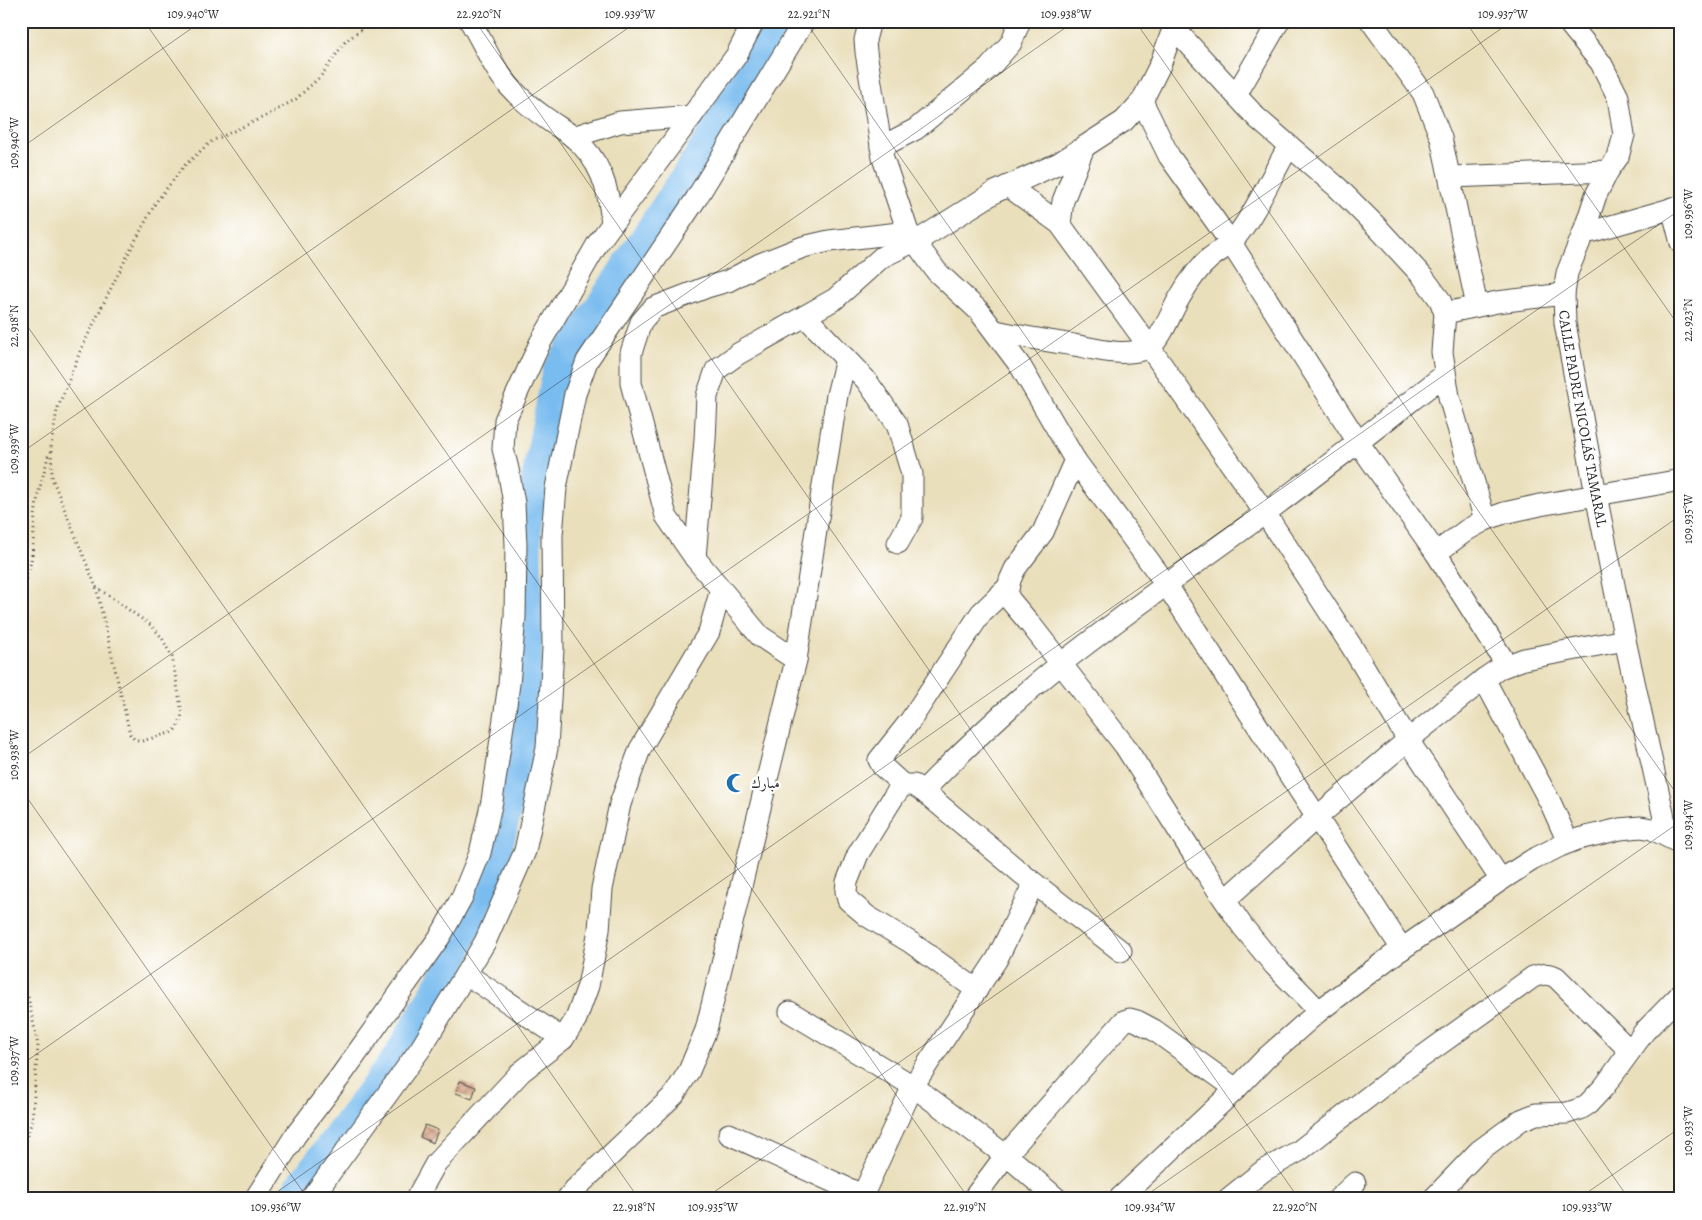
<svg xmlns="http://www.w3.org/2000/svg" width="1702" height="1220" font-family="Alegreya,Amiri,serif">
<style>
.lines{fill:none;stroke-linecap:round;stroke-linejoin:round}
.river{stroke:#79bcef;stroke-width:29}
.building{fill:url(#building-cross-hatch)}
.minor-casing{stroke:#484641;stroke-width:23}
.path{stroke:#484641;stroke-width:3;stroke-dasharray:1 4;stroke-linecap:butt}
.minor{stroke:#fff;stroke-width:21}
.ticks{fill:none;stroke:#2b2b2b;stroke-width:1;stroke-opacity:0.45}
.labels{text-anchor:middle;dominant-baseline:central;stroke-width:4.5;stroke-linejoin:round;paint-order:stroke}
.street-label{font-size:15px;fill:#2b2b2b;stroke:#fff}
.poi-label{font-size:15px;fill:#2b2b2b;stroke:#fff;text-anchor:start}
.neatline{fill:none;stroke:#2b2b2b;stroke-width:2}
.ticks-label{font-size:12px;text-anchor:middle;fill:#2b2b2b}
</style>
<defs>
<pattern id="building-cross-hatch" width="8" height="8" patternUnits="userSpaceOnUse" patternTransform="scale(1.25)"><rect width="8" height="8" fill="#dbaf93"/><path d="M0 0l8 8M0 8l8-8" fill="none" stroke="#b28f78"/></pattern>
</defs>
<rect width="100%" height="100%" fill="#fff"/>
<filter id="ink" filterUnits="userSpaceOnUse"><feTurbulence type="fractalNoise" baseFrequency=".02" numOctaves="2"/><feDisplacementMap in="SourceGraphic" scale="10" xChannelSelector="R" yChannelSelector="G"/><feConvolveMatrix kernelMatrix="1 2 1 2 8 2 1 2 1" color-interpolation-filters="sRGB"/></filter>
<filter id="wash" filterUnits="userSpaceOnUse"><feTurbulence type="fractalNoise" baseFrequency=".0096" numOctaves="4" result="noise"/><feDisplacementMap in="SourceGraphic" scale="20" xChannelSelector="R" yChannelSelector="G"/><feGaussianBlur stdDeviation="1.12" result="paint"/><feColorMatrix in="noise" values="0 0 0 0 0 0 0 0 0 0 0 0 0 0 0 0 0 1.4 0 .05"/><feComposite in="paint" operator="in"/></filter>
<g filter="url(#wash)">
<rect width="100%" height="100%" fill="#eadfbb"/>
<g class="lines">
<path class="river" d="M290,1199L397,1057L453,960L493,868L517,771L528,662L527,523L557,370L694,163L781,21"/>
</g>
<g id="blocks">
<g class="building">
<path d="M460,1081L476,1087L472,1099L456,1093Z"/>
<path d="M425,1125L438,1130L433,1143L420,1137Z"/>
</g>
</g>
</g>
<g filter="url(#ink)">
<use href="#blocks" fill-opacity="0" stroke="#484641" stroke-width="1"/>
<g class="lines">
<defs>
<g id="minor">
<path d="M470,21C484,43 492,67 509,86C520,98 534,110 547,119C555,125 564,130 572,136C601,160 609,189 612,224"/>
<path d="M870,21L865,40L866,52L883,158L908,232L937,272L979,311L1021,367L1075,460L1166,584L1402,949"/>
<path d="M1371,21L1423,93L1441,138L1477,306"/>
<path id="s1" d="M1567,21L1601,63L1618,97L1624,135L1618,157L1608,171L1596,195L1583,234L1567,273L1564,294L1565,323L1596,495L1625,640L1668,836"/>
<path d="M1174,28L1257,118L1337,187L1377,227L1423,277L1440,300L1445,313L1442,352L1449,397L1485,520"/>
<path d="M1236,95L1279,21"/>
<path d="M1142,101L1169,156L1231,243L1358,442L1436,553L1506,664"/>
<path d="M573,137L620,122L692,116"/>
<path d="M881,147L916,129L989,68L1011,43L1020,21"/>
<path d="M1450,177L1608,171"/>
<path d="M1008,186L1060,224L1150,348L1265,513L1352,647L1408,740L1501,880"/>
<path d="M1672,208L1681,243"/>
<path d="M1060,224L1063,201L1084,147"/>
<path d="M1583,234L1681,206"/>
<path d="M1445,313L1497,302L1564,294"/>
<path d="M805,316L866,380L897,424L912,474V518L898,543"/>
<path d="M996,331C1022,337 1048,341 1074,345C1096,349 1123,357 1145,349C1161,344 1171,311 1180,297C1188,283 1197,269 1210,258C1219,251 1229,246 1236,237C1258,209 1271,176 1289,146"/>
<path d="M1075,460L1043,532L1015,569L1010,580L1007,594L1010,600L1031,625L1125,746L1192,852L1243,927L1275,966L1319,1011"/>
<path d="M1436,553L1467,530L1485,520L1504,513L1540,505L1681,480"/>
<path d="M695,558L705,440L707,396L716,370L738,354L835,299L882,257L925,236L995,192L1059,163L1124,121L1142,101L1160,65L1176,21"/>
<path d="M796,660L760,636L695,558L666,516L631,383V353L641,322L653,308L707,287L728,281L760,264L803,247L829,241L908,232"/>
<path d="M1484,679L1551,804L1568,842"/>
<path d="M903,785L883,767L879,760L910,721L981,613L1007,588"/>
<path d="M923,791C967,746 1012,703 1062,663C1128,611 1197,563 1265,513C1326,468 1385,421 1444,375"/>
<path d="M1225,900L1316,818L1408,740L1484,679L1500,668L1524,659L1625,640"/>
<path d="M466,974L563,1039"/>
<path d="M977,990L910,942L867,916L848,900L846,891L847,882L858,854L894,796L903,785H914L923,791L1021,873L1121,951"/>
<path d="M790,1012L913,1086L1017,1164L1057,1199"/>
<path d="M729,1134L862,1195"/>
<path d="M255,1199L295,1136L340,1077L441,935L462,897L480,853L492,801L509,684L515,617L516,545L514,503L508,469L503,449L505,420L540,343L598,243L736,56L754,21"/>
<path d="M311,1199L421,1048L485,942L525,851L547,748L553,649L552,535L556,488L575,394L587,361L696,199L804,21"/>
<path d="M416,1199L436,1163L521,1072L563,1039L576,1019L588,986L599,930L602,889L620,804L640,749L709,632L721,589"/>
<path d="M567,1199L575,1189L674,1095L689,1071L706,1030L796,660L837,395L846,359"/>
<path d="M861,1199L913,1086L997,959L1034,883"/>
<path d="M973,1199L1006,1155L1124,1021L1130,1019L1137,1021L1154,1030L1236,1089"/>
<path d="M1119,1199L1236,1089L1267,1057L1319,1011L1389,958L1501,880L1532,860L1560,846L1578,839L1620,829L1641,827L1652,829L1676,841"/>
<path d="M1228,1199L1263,1171L1299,1151L1394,1077L1533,977C1542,974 1547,973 1556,977L1630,1051"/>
<path d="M1338,1199L1355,1183"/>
<path d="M1433,1199L1479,1151L1521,1120L1536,1114L1567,1113L1580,1109L1588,1104L1604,1087L1644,1032L1681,994"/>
</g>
</defs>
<use href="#minor" class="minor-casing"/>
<g class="path">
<path d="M96,587L152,626L162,638L172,657L182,713L181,719L177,728L173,732L142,741L134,739L130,734L96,587L52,478L51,446L57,410L81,349L126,258L156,202L185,165L212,141L268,115L296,99L321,76L345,42L372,21"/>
<path d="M21,588C36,565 32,534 36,509C38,490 45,471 49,452"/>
<path d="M21,973L28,997L38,1045L32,1121L21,1153"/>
</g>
<use href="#minor" class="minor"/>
</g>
</g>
<path class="ticks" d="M144,21L969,1199M475,21L1299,1199M805,21L1629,1199M1135,21L1681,800M1465,21L1681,329M21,148L202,21M21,317L639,1199M21,453L638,21M21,759L1075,21M21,789L308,1199M21,1065L1512,21M267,1199L1681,209M704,1199L1681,515M1141,1199L1681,821M1578,1199L1681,1127"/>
<defs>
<symbol id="mosque-bare" viewBox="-9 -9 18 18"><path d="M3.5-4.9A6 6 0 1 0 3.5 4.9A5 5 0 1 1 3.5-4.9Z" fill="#1f6fb2" stroke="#fff" stroke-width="2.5" paint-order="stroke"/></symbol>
</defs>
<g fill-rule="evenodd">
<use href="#mosque-bare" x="722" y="769" width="28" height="28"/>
</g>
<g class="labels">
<g class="street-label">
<text stroke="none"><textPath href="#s1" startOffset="428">CALLE PADRE NICOLÁS TAMARAL</textPath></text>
</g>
<g class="poi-label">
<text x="751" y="783">مبارك</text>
</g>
</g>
<rect width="1702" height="1220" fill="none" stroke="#fff" stroke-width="55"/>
<rect x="28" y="28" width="1646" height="1164" class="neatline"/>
<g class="ticks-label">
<text x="193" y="18">109.940°W</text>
<text x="479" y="18">22.920°N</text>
<text x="630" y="18">109.939°W</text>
<text x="809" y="18">22.921°N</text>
<text x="1066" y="18">109.938°W</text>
<text x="1503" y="18">109.937°W</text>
<text transform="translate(14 143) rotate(-90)" y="4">109.940°W</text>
<text transform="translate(1688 214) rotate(-90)" y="4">109.936°W</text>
<text transform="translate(1688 320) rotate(-90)" y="4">22.923°N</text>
<text transform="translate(14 326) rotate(-90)" y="4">22.918°N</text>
<text transform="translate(14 449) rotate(-90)" y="4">109.939°W</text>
<text transform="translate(1688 519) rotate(-90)" y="4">109.935°W</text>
<text transform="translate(14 755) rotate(-90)" y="4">109.938°W</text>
<text transform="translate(1688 825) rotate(-90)" y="4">109.934°W</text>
<text transform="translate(14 1061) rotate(-90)" y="4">109.937°W</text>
<text transform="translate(1688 1131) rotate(-90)" y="4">109.933°W</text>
<text x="276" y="1211">109.936°W</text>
<text x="634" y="1211">22.918°N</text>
<text x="713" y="1211">109.935°W</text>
<text x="965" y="1211">22.919°N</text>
<text x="1150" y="1211">109.934°W</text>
<text x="1295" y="1211">22.920°N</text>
<text x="1587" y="1211">109.933°W</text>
</g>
</svg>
